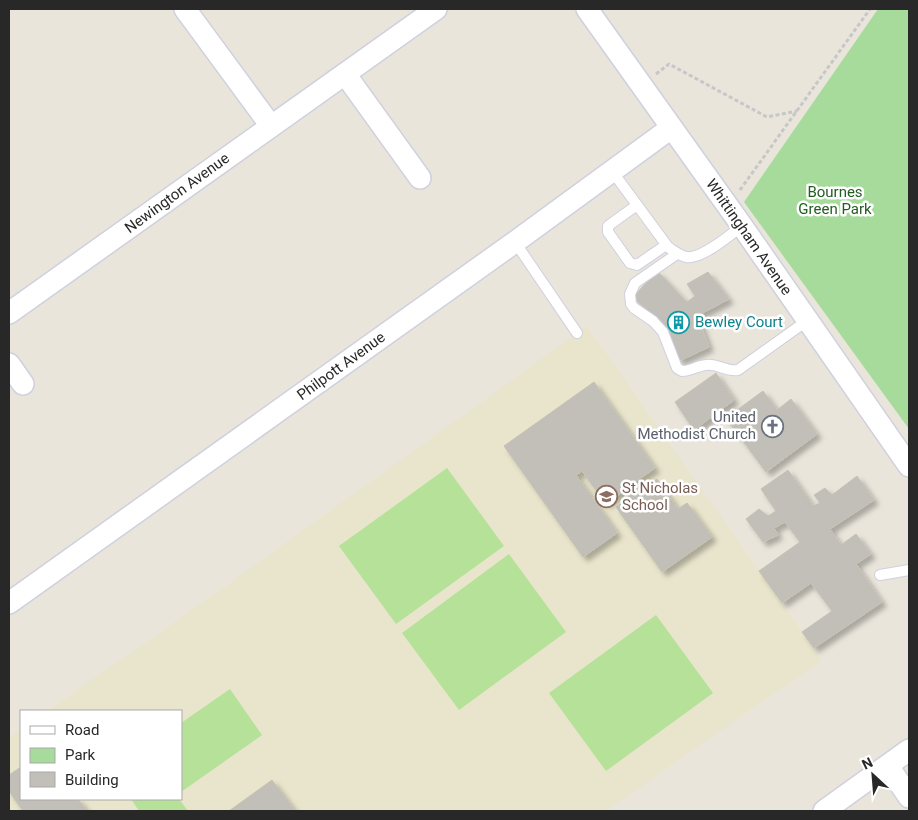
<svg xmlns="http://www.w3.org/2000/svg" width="918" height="820" font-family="Roboto,sans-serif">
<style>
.education{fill:#e9e5cc}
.green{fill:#a6db9c}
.pitch{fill:#b5e199}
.building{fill:#c1bfb7;stroke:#c4c1b5;filter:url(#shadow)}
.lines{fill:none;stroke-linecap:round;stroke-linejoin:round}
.lane-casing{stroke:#d0d0df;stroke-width:12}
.street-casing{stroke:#d0d0df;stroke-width:24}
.path{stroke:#c7c7c7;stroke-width:3;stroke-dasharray:4 2.5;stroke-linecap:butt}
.lane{stroke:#fff;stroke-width:10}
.street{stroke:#fff;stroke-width:21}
.labels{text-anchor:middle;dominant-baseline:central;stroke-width:5;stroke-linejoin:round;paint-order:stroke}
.park-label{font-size:15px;fill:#225d20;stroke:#fff}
.street-label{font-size:15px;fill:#282828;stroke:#fff}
.culture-label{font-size:15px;fill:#0d838f;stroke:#fff;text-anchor:start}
.worship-label{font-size:15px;fill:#5b616d;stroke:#fff;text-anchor:end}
.education-label{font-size:15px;fill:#785e54;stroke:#fff;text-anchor:start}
</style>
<defs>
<filter id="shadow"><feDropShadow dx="4.5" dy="4.5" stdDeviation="2.5" flood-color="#0004"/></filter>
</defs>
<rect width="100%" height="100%" fill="#e9e5db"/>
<path class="education" d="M587,326L822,660L606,811H9V738L21,729V799H181V711H47L202,603Z"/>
<path class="green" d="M878,9H909V429L744,202Z"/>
<g class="pitch">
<path d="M447,468L504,546L396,624L339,546Z"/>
<path d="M509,554L566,632L459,710L402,633Z"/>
<path d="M656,615L713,693L606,771L549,693Z"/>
<path d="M230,689L262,735L181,792V723Z"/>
<path d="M131,799H179L188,811H139Z"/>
</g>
<g class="building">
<path d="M657,271L687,302L695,296L687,284L708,272L729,299L697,316L709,347L679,361L665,327L633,297Z"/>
<path d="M716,373L734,400L694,430L675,402Z"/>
<path d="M594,382L655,468L628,487L634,495L657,479L678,509L687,503L712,537L662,572L616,507L627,499L622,492L606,504L582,471L576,475L617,533L583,557L504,446Z"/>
<path d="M763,391L777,410L791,399L817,434L766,472L726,418Z"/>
<path d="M788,470L813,506L820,503L814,495L825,488L832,495L857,476L874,500L830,529L841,545L856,534L871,554L856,564L882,602L814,648L802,632L832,611L811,583L782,603L759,571L800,542L785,522L774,528L778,535L763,542L746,519L759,509L768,516L776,511L761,489Z"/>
<path d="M21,767V799H78L87,811H23L9,791V775Z"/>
<path d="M272,780L295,811H229Z"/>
</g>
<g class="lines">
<defs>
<g id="lane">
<path d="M612,171L668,247C674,251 679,255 686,257C701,260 730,235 742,226"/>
<path d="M637,205L608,226V232L630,263L637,265L666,245"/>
<path d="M515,242L577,333"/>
<path d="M677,254L635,283L630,294L631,304L634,308L653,321L663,332L677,368L682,371C690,371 697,366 706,365C717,363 726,372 738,370L808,320"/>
<path d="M880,575L909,570"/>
</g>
<g id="street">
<path d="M185,9L271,126"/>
<path d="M587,9L742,226L909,466"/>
<path d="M345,74L420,178"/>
<path d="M9,313L436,9"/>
<path d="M9,364L23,384"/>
<path d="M9,603L515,242L671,128"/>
<path d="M888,766L909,797"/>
<path d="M824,811L909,750"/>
</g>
</defs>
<use href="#lane" class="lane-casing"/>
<use href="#street" class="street-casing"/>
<g class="path">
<path d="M656,74L669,64L767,117L797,111"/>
<path d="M740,190L870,9"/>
</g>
<use href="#lane" class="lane"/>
<use href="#street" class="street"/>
</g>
<defs>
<symbol id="building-ring" viewBox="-11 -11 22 22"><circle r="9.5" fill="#fff" stroke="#0f9aa8" stroke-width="1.5"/><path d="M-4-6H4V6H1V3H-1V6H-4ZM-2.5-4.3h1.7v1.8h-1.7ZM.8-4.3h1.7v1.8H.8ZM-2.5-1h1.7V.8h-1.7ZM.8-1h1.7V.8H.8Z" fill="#0f9aa8"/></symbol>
<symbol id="church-ring" viewBox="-11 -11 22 22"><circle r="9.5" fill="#fff" stroke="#6b7280" stroke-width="1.5"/><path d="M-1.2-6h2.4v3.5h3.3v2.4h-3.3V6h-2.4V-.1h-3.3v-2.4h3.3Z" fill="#6b7280"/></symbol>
<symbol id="school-ring" viewBox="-11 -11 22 22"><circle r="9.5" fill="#fff" stroke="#8d6e63" stroke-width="1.5"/><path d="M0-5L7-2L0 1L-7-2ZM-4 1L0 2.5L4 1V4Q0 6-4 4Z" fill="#8d6e63"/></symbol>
</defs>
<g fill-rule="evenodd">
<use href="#building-ring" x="666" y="310" width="25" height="25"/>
<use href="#church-ring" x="760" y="414" width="25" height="25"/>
<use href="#school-ring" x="594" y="484" width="25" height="25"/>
</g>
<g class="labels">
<g class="park-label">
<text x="835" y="192">Bournes<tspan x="835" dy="17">Green Park</tspan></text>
</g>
<g class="street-label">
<text transform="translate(177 193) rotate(-36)">Newington Avenue</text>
<text transform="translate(749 237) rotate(55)">Whittingham Avenue</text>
<text transform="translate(341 366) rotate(-36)">Philpott Avenue</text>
</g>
<g class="culture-label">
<text x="695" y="322">Bewley Court</text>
</g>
<g class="worship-label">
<text x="756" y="417">United<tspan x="756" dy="17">Methodist Church</tspan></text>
</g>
<g class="education-label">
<text x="622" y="488">St Nicholas<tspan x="622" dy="17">School</tspan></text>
</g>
</g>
<rect width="918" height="820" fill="none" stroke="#282828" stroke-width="20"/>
<rect x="20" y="710" width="162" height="90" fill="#ffffff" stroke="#a9a9a9"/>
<rect x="30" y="726" width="25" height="8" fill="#ffffff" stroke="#a9a9a9"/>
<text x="65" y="735" font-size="15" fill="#282828">Road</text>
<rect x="30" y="748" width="25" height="15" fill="#a6db9c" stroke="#a9a9a9"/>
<text x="65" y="760" font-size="15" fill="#282828">Park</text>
<rect x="30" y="772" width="25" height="15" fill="#c1bfb7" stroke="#a9a9a9"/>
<text x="65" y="785" font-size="15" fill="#282828">Building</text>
<g transform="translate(873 775) rotate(334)" stroke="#ffffff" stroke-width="4" paint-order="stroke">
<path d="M0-4L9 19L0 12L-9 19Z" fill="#282828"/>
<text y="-8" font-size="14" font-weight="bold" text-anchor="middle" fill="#282828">N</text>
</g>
</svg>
